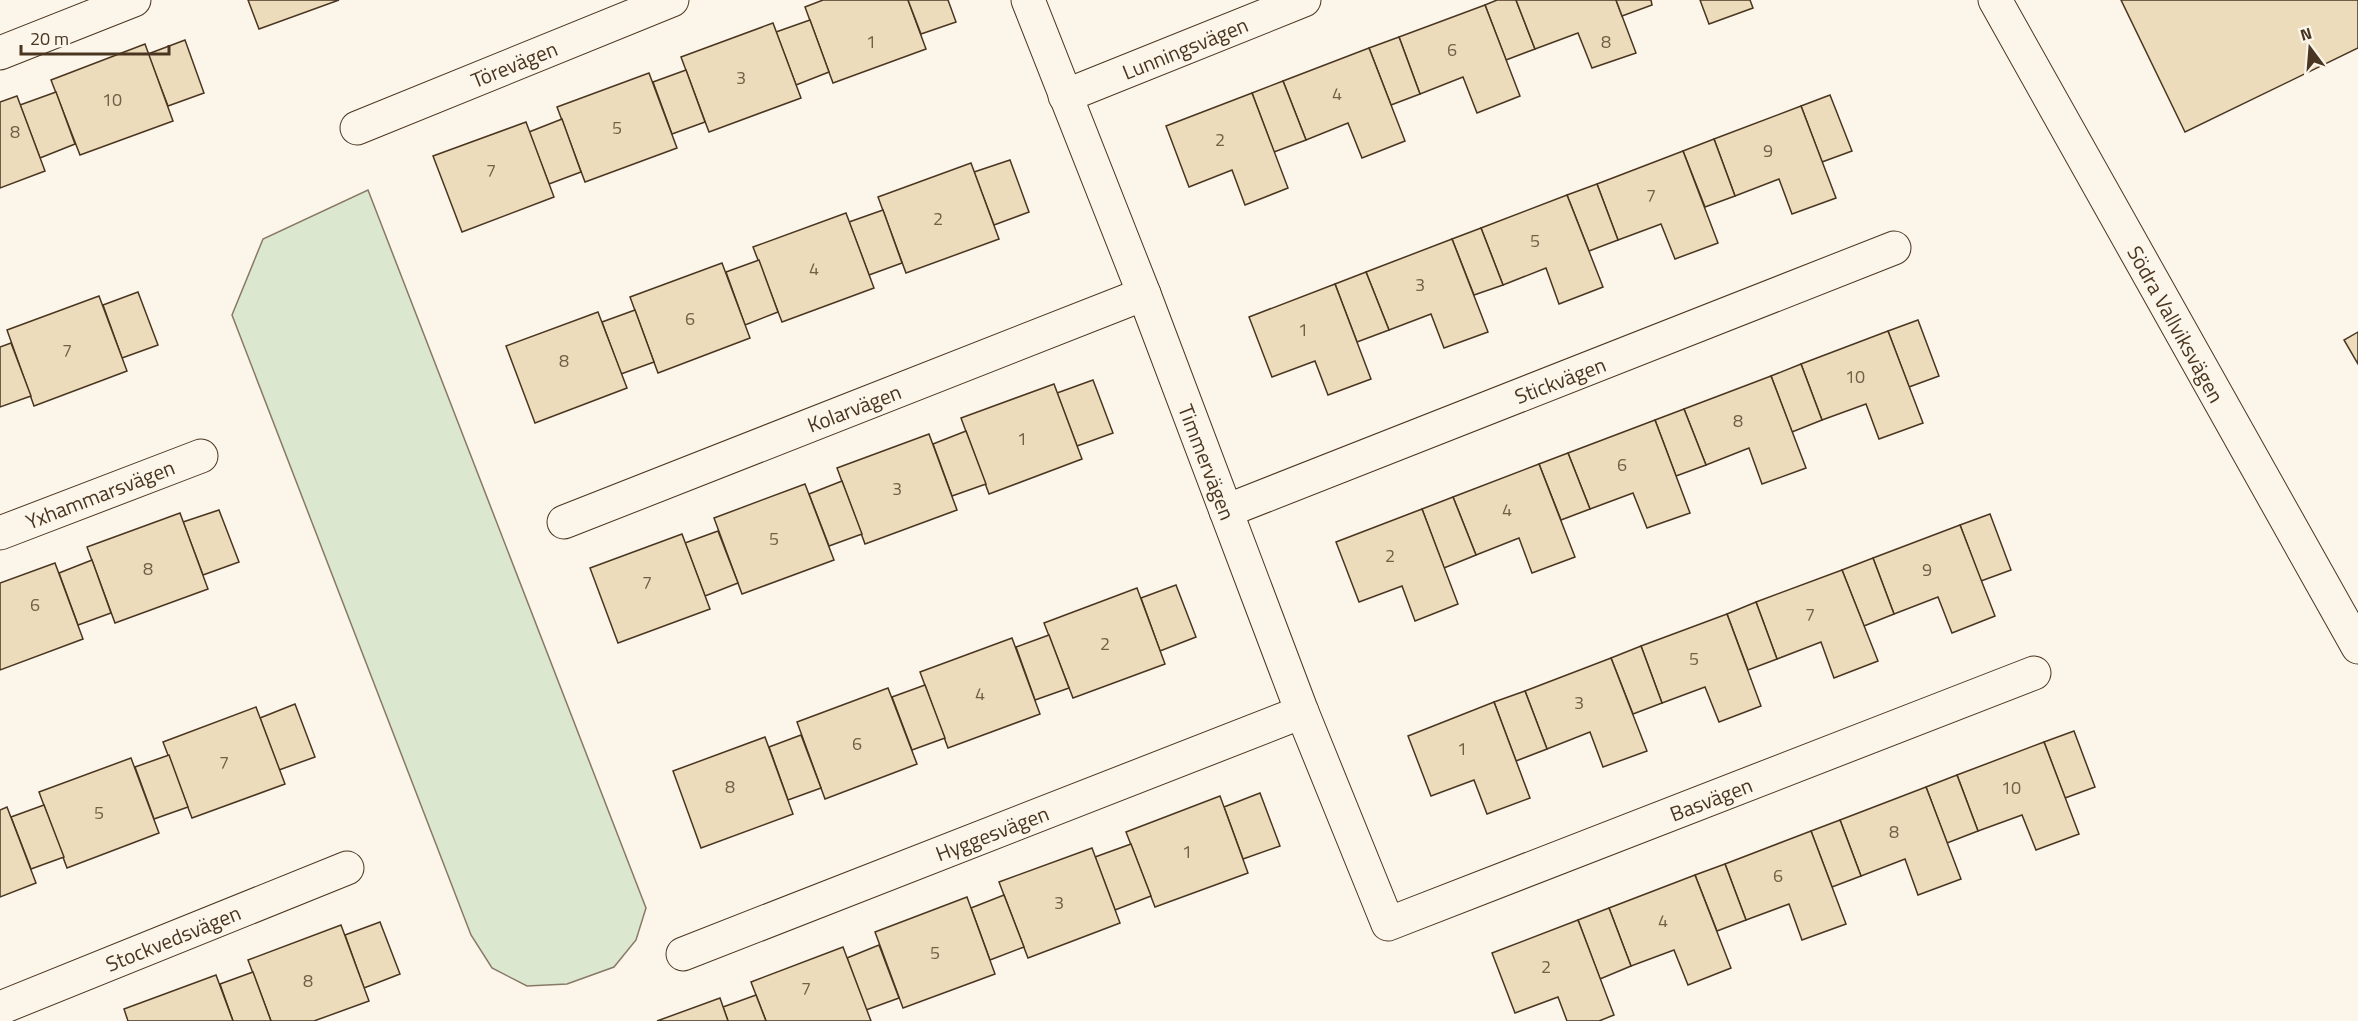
<svg xmlns="http://www.w3.org/2000/svg" width="2358" height="1021" font-family="'Titillium Web',sans-serif">
<style>
.green{fill:#dce7d0;stroke:#887966;stroke-width:1.5}
.building{fill:#ecdcbc;stroke:#4a3520;stroke-width:1.5}
.lines{fill:none;stroke-linecap:round;stroke-linejoin:round}
.street-casing{stroke:#4a3520;stroke-width:35}
.street{stroke:#fbf6e9;stroke-width:33}
.labels{text-anchor:middle;dominant-baseline:central;stroke-width:4.5;stroke-linejoin:round;paint-order:stroke}
.number-label{font-size:18px;fill:#725f47}
.street-label{font-size:21px;fill:#4a3520;stroke:#fbf6e9}
</style>
<rect width="100%" height="100%" fill="#fbf6e9"/>
<path class="green" d="M368,190L646,908L636,940L614,967L567,984L527,986L492,968L471,935L232,315L263,239Z"/>
<g class="building">
<path d="M248,0H339L259,29Z"/>
<path d="M823,0H908L926,49L833,83L805,7Z"/>
<path d="M908,0H948L956,22L921,34Z"/>
<path d="M1497,0H1516L1535,49L1506,60L1485,5Z"/>
<path d="M1516,0H1616L1636,53L1592,68L1578,33L1535,49Z"/>
<path d="M1616,0H1651L1652,5L1622,16Z"/>
<path d="M1700,0H1750L1753,8L1709,24Z"/>
<path d="M2121,0H2358V48L2185,132Z"/>
<path d="M1485,5L1520,96L1477,113L1463,77L1420,94L1399,37Z"/>
<path d="M810,20L829,72L796,85L776,32Z"/>
<path d="M773,23L801,98L709,132L681,57Z"/>
<path d="M1399,37L1420,94L1391,105L1369,48Z"/>
<path d="M185,40L204,93L168,106L148,54Z"/>
<path d="M145,44L173,121L80,155L51,80Z"/>
<path d="M1369,48L1405,141L1362,158L1348,123L1306,140L1283,81Z"/>
<path d="M686,70L705,122L672,134L653,82Z"/>
<path d="M649,73L677,148L585,182L557,107Z"/>
<path d="M1283,81L1306,140L1274,152L1252,93Z"/>
<path d="M56,92L75,144L40,158L20,105Z"/>
<path d="M1252,93L1288,188L1245,205L1232,170L1189,187L1166,126Z"/>
<path d="M1830,95L1852,151L1822,162L1801,106Z"/>
<path d="M17,96L45,171L0,188V102Z"/>
<path d="M1801,106L1836,198L1792,214L1779,179L1735,196L1714,139Z"/>
<path d="M562,119L581,172L549,184L529,132Z"/>
<path d="M526,122L554,197L462,232L433,156Z"/>
<path d="M1714,139L1735,196L1705,207L1683,151Z"/>
<path d="M1683,151L1718,243L1675,259L1661,224L1618,240L1597,184Z"/>
<path d="M1010,160L1029,212L994,225L974,172Z"/>
<path d="M971,163L999,239L906,273L878,197Z"/>
<path d="M1597,184L1618,240L1589,251L1567,195Z"/>
<path d="M1567,195L1603,287L1559,304L1546,268L1503,285L1481,228Z"/>
<path d="M883,210L902,263L869,275L849,222Z"/>
<path d="M846,213L874,288L782,322L753,247Z"/>
<path d="M1481,228L1503,285L1474,295L1452,239Z"/>
<path d="M1452,239L1488,332L1444,348L1431,314L1389,330L1366,272Z"/>
<path d="M759,260L778,312L745,325L726,272Z"/>
<path d="M722,263L750,338L658,373L630,297Z"/>
<path d="M1366,272L1389,330L1357,342L1335,284Z"/>
<path d="M1335,284L1371,379L1328,395L1315,361L1272,377L1249,317Z"/>
<path d="M138,292L158,345L122,358L103,305Z"/>
<path d="M99,296L127,371L34,406L7,330Z"/>
<path d="M635,310L654,362L621,374L602,322Z"/>
<path d="M598,312L627,388L535,423L506,346Z"/>
<path d="M1918,320L1939,376L1909,387L1888,331Z"/>
<path d="M1888,331L1923,423L1879,439L1866,404L1822,420L1801,364Z"/>
<path d="M2358,332V364L2344,340Z"/>
<path d="M11,343L31,396L0,407V347Z"/>
<path d="M1801,364L1822,420L1792,432L1771,376Z"/>
<path d="M1771,376L1806,468L1762,484L1749,448L1706,465L1684,409Z"/>
<path d="M1093,380L1113,433L1077,446L1057,393Z"/>
<path d="M1054,384L1082,459L989,494L961,418Z"/>
<path d="M1684,409L1706,465L1676,476L1655,420Z"/>
<path d="M1655,420L1690,513L1647,528L1633,493L1590,509L1568,453Z"/>
<path d="M966,431L986,484L952,496L933,444Z"/>
<path d="M929,434L957,510L865,544L837,468Z"/>
<path d="M1568,453L1590,509L1561,520L1539,464Z"/>
<path d="M1539,464L1575,557L1532,573L1519,538L1476,555L1453,497Z"/>
<path d="M842,481L862,534L829,546L809,494Z"/>
<path d="M805,484L834,560L742,594L714,518Z"/>
<path d="M1453,497L1476,555L1444,568L1422,509Z"/>
<path d="M1422,509L1458,604L1415,621L1402,586L1359,602L1336,542Z"/>
<path d="M219,510L239,562L203,575L183,522Z"/>
<path d="M180,513L208,589L115,623L87,547Z"/>
<path d="M1990,514L2011,570L1981,581L1960,525Z"/>
<path d="M1960,525L1995,616L1952,633L1938,597L1894,614L1873,558Z"/>
<path d="M718,531L738,583L705,596L685,543Z"/>
<path d="M682,534L710,609L618,643L590,568Z"/>
<path d="M1873,558L1894,614L1864,626L1842,570Z"/>
<path d="M92,560L111,613L78,625L59,573Z"/>
<path d="M55,563L83,639L0,670V583Z"/>
<path d="M1842,570L1878,661L1834,678L1821,642L1777,659L1756,602Z"/>
<path d="M1176,585L1196,637L1160,651L1141,598Z"/>
<path d="M1137,588L1165,664L1073,698L1044,623Z"/>
<path d="M1756,602L1777,659L1748,670L1727,614Z"/>
<path d="M1727,614L1761,706L1719,722L1705,687L1662,703L1641,646Z"/>
<path d="M1049,635L1069,688L1035,700L1016,647Z"/>
<path d="M1012,638L1040,714L948,748L920,672Z"/>
<path d="M1641,646L1662,703L1633,714L1611,658Z"/>
<path d="M1611,658L1647,751L1603,767L1590,732L1547,749L1525,691Z"/>
<path d="M925,685L945,738L912,750L892,697Z"/>
<path d="M888,688L917,764L825,799L797,722Z"/>
<path d="M1525,691L1547,749L1516,761L1494,702Z"/>
<path d="M1494,702L1530,798L1487,814L1474,780L1431,796L1408,736Z"/>
<path d="M295,704L315,757L279,770L260,718Z"/>
<path d="M256,707L285,784L192,818L163,742Z"/>
<path d="M2074,731L2095,787L2065,798L2044,742Z"/>
<path d="M801,735L821,788L788,800L769,747Z"/>
<path d="M765,737L793,814L701,848L673,771Z"/>
<path d="M2044,742L2079,834L2036,850L2022,815L1978,831L1957,775Z"/>
<path d="M169,755L188,807L154,819L135,767Z"/>
<path d="M131,758L159,833L67,868L39,792Z"/>
<path d="M1957,775L1978,831L1947,843L1926,787Z"/>
<path d="M1926,787L1961,879L1918,895L1905,859L1861,876L1840,820Z"/>
<path d="M1260,793L1280,846L1243,859L1224,807Z"/>
<path d="M1220,796L1248,873L1155,907L1126,832Z"/>
<path d="M44,805L64,857L31,869L11,817Z"/>
<path d="M7,807L36,883L0,897V810Z"/>
<path d="M1840,820L1861,876L1832,887L1811,831Z"/>
<path d="M1811,831L1846,924L1802,940L1789,904L1746,920L1725,864Z"/>
<path d="M1131,844L1151,896L1115,910L1095,857Z"/>
<path d="M1092,848L1120,923L1028,958L999,882Z"/>
<path d="M1725,864L1746,920L1717,931L1695,875Z"/>
<path d="M1695,875L1731,968L1688,985L1674,950L1631,966L1609,908Z"/>
<path d="M1004,895L1024,947L990,960L971,908Z"/>
<path d="M967,897L995,974L903,1008L875,932Z"/>
<path d="M1609,908L1631,966L1600,979L1578,920Z"/>
<path d="M1578,920L1614,1015L1599,1021H1567L1558,997L1515,1013L1492,953Z"/>
<path d="M380,922L400,974L364,988L345,935Z"/>
<path d="M341,925L369,1001L314,1021H271L248,960Z"/>
<path d="M879,945L899,998L866,1010L847,958Z"/>
<path d="M843,947L871,1021H766L751,982Z"/>
<path d="M253,972L271,1021H233L220,984Z"/>
<path d="M216,975L233,1021H128L124,1009Z"/>
<path d="M756,995L766,1021H728L723,1007Z"/>
<path d="M720,998L728,1021H657Z"/>
</g>
<g class="lines">
<defs>
<g id="street">
<path d="M1028,0L1144,294L1302,712L1388,924L2034,673"/>
<path d="M1995,0L2358,647"/>
<path d="M0,53L134,0"/>
<path d="M1065,96L1304,0"/>
<path d="M357,128L672,0"/>
<path d="M1226,511L1894,248"/>
<path d="M564,522L1144,294"/>
<path d="M0,533L201,456"/>
<path d="M683,954L1302,712"/>
<path d="M0,1008L347,868"/>
</g>
</defs>
<use href="#street" class="street-casing"/>
<use href="#street" class="street"/>
</g>
<g class="labels">
<g class="number-label">
<text x="871" y="41">1</text>
<text x="1606" y="41">8</text>
<text x="1452" y="49">6</text>
<text x="741" y="77">3</text>
<text x="1337" y="93">4</text>
<text x="112" y="99">10</text>
<text x="617" y="127">5</text>
<text x="15" y="131">8</text>
<text x="1220" y="139">2</text>
<text x="1768" y="150">9</text>
<text x="491" y="170">7</text>
<text x="1651" y="195">7</text>
<text x="938" y="218">2</text>
<text x="1535" y="240">5</text>
<text x="814" y="268">4</text>
<text x="1420" y="284">3</text>
<text x="690" y="318">6</text>
<text x="1303" y="329">1</text>
<text x="67" y="350">7</text>
<text x="564" y="360">8</text>
<text x="1855" y="376">10</text>
<text x="1738" y="420">8</text>
<text x="1022" y="438">1</text>
<text x="1622" y="464">6</text>
<text x="897" y="488">3</text>
<text x="1507" y="509">4</text>
<text x="774" y="538">5</text>
<text x="1390" y="555">2</text>
<text x="148" y="568">8</text>
<text x="1927" y="569">9</text>
<text x="647" y="582">7</text>
<text x="35" y="604">6</text>
<text x="1810" y="614">7</text>
<text x="1105" y="643">2</text>
<text x="1694" y="658">5</text>
<text x="980" y="693">4</text>
<text x="1579" y="702">3</text>
<text x="857" y="743">6</text>
<text x="1462" y="748">1</text>
<text x="224" y="762">7</text>
<text x="730" y="786">8</text>
<text x="2011" y="787">10</text>
<text x="99" y="812">5</text>
<text x="1894" y="831">8</text>
<text x="1187" y="851">1</text>
<text x="1778" y="875">6</text>
<text x="1059" y="902">3</text>
<text x="1663" y="920">4</text>
<text x="935" y="952">5</text>
<text x="1546" y="966">2</text>
<text x="308" y="980">8</text>
<text x="806" y="988">7</text>
</g>
<g class="street-label">
<text transform="translate(1185 48) rotate(-22)">Lunningsvägen</text>
<text transform="translate(514 64) rotate(-22)">Törevägen</text>
<text transform="translate(2176 324) rotate(61)">Södra Vallviksvägen</text>
<text transform="translate(1560 380) rotate(-21)">Stickvägen</text>
<text transform="translate(854 408) rotate(-21)">Kolarvägen</text>
<text transform="translate(1207 462) rotate(69)">Timmervägen</text>
<text transform="translate(100 494) rotate(-21)">Yxhammarsvägen</text>
<text transform="translate(1711 799) rotate(-21)">Basvägen</text>
<text transform="translate(992 833) rotate(-21)">Hyggesvägen</text>
<text transform="translate(173 938) rotate(-22)">Stockvedsvägen</text>
</g>
</g>
<g transform="translate(2310 48) rotate(344)" stroke="#fbf6e9" stroke-width="4.5" paint-order="stroke">
<path d="M0-4.5L10 22L0 15L-10 22Z" fill="#4a3520"/>
<text y="-9" font-size="16" font-weight="bold" text-anchor="middle" fill="#4a3520">N</text>
</g>
<path d="M21 45v9h148v-9" fill="none" stroke="#4a3520" stroke-width="3"/>
<text x="30" y="45" font-size="18" fill="#4a3520" stroke="#fbf6e9" stroke-width="4.5" paint-order="stroke">20 m</text>
</svg>
